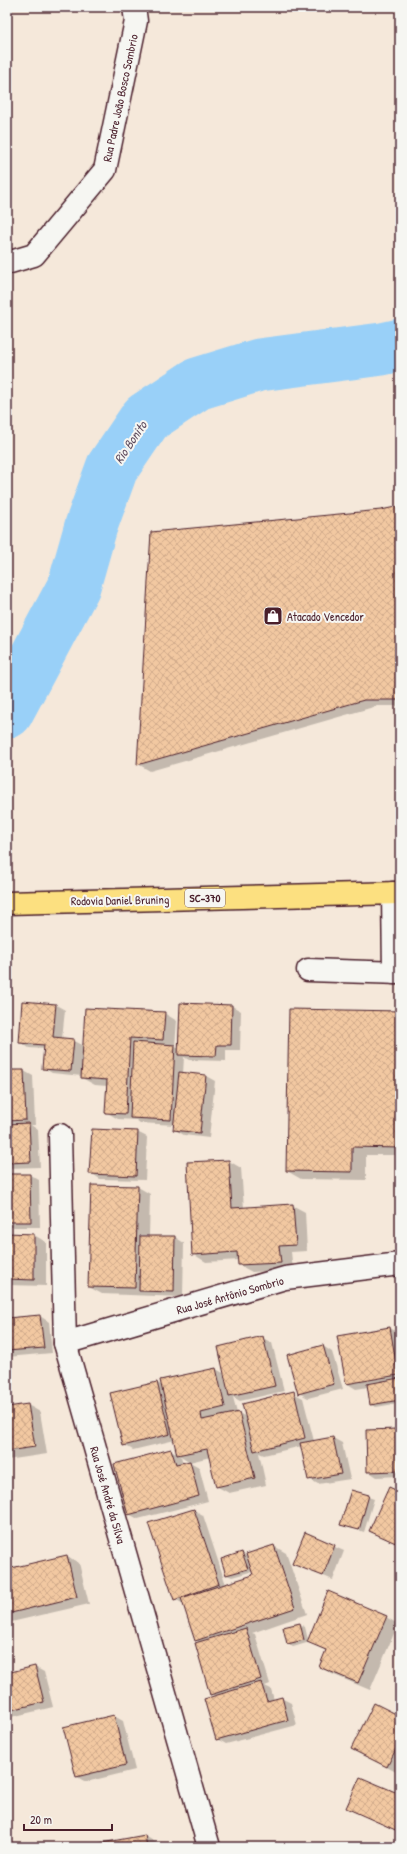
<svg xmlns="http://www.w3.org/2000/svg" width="407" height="1854" font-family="'Patrick Hand',sans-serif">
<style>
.shadow{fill:#0003;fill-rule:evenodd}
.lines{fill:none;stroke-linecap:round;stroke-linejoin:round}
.river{stroke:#99d0f8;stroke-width:53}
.building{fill:url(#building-cross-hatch);stroke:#4a1f2b}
.minor-casing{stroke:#4a1f2b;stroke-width:25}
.major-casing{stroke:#4a1f2b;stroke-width:25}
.minor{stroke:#f6f6f2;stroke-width:22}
.major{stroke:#fce080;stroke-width:22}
.labels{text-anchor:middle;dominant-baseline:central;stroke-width:4;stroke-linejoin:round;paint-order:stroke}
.shield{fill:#f6f6f2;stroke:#7e6067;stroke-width:1}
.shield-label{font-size:11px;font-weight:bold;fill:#4a1f2b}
.street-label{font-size:12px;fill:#4a1f2b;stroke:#f6f6f2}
.poi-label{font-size:12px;fill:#4a1f2b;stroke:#f6f6f2;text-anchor:start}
.water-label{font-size:13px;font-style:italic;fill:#5e4b5e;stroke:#f6f6f2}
</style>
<defs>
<pattern id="building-cross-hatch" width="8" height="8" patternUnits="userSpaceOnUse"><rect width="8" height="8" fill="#f2c8a1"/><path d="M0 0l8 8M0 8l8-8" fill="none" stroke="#d1ab8b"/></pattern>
</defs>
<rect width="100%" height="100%" fill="#f5e8da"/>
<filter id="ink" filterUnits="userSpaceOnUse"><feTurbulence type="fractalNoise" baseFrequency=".025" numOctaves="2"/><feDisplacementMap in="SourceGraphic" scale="8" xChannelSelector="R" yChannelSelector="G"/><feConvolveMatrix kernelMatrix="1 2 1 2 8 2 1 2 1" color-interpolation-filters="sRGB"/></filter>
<g filter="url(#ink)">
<g class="shadow">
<path d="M400,507V706H377L150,771L138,764L382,511Z"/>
<path d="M56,1005L65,1010L62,1039L73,1040L84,1046L164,1013L177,1021L175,1046L180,1048L232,1006L241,1011L240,1050H226V1061L189,1060L184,1057L183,1074L206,1076L215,1081L209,1138L184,1135L175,1130V1125L140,1123L136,1120L118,1119L106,1112L107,1086L95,1085L82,1078V1076L52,1073L43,1068L45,1049L29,1048L20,1042Z"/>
<path d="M400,1012V1155H366V1180L301,1179L287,1171Z"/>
<path d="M7,1071H24L33,1076L35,1125H31L38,1130L40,1167L7,1168Z"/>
<path d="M137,1132L147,1137L145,1180L100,1179L91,1173Z"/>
<path d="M229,1161L241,1168L244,1208L292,1205L305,1212L307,1251L291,1252L293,1270L252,1272L239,1265V1260L206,1262L193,1254Z"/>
<path d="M7,1175H30L39,1180L40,1227H7Z"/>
<path d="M138,1187L150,1194L149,1237H175L184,1243L183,1297L102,1294L89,1287Z"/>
<path d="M7,1234L34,1235L46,1242V1286L7,1285Z"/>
<path d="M40,1316L49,1322L52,1353L7,1357V1319Z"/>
<path d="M390,1328L399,1333L400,1340V1403L376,1407L371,1405L368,1387L356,1389L346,1383Z"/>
<path d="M263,1338L272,1343L284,1391L240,1401L233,1397L237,1413H239L246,1417L293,1393L303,1398L314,1441L333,1438L342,1443L350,1479L318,1484L309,1479L302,1446L264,1455L259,1453L266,1485L229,1493L216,1486L210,1457L190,1462L199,1467L208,1501L138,1519L129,1514L171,1450L178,1454L175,1440L133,1450L124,1445L157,1383L163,1386L216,1369L225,1374ZM181,1456L190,1462L183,1464Z"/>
<path d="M323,1346L332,1352L343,1389L308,1398L299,1393Z"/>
<path d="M28,1405L40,1412L47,1454L7,1460V1408Z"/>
<path d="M397,1430L400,1432V1476L377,1477L368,1471Z"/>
<path d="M351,1491L374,1499L364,1532L341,1524Z"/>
<path d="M194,1510L203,1515L226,1585L255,1575L253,1571L232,1577L227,1575L242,1553L248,1557L274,1546L286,1553L307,1614L252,1633L255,1634L270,1684L265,1686L271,1689L274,1700L281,1698L291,1703L297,1725L226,1744L217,1739L216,1697L211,1694L200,1643L196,1640L185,1605L175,1599Z"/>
<path d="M305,1534L344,1551L333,1580L293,1563Z"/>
<path d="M67,1556L79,1563L89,1604L7,1623V1571Z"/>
<path d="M386,1617L398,1624L370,1690L332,1674L320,1667L326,1651L310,1642L293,1647L288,1644L300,1624L305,1627L308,1640Z"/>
<path d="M35,1667L44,1672L53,1707L7,1718V1674Z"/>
<path d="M114,1716L123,1721L135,1770L86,1782L77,1777Z"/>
<path d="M400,1717V1764L396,1772L362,1754Z"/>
<path d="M400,1795V1832L347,1807Z"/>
<path d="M145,1836L157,1843L158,1847H85Z"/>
<path d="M400,1836V1847H395Z"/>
</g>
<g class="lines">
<path class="river" d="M7,712L74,586L91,526L112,468L146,418L197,384L259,365L382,349L400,345"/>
</g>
<g class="building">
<path d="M400,506V700H364L137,765L151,532L381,510Z"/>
<path d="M22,1001L56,1004L53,1037L74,1039L71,1071L42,1069L44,1045L19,1043Z"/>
<path d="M180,1003L232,1005L231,1045H217L216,1056L178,1055Z"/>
<path d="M85,1008L165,1012L163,1040L130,1038L126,1114L105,1113L107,1080L81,1078Z"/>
<path d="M289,1009L400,1011V1148L352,1147V1172L286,1171Z"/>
<path d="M133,1042L175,1045L171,1120L130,1118Z"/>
<path d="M7,1070H24L26,1120L7,1121Z"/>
<path d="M179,1072L206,1075L200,1133L173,1130Z"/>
<path d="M29,1123L31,1162L7,1163V1124Z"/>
<path d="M92,1129L138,1131L136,1176L89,1174Z"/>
<path d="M229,1160L232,1208L293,1204L296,1245L279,1246L281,1263L238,1265L237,1252L192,1255L187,1162Z"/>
<path d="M7,1174H30L31,1222H7Z"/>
<path d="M91,1185L138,1186L135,1288L88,1287Z"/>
<path d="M7,1233L34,1234V1280L7,1279Z"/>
<path d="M140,1236H175L174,1292L139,1291Z"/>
<path d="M40,1315L44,1348L7,1351V1318Z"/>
<path d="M390,1327L398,1375L346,1384L337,1336Z"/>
<path d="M263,1336L275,1386L229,1396L218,1347Z"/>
<path d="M323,1345L334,1384L298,1394L287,1355Z"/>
<path d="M216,1368L225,1407L201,1413L202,1420L239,1412L255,1478L216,1487L207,1449L177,1455L160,1380Z"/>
<path d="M399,1378L400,1400L370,1405L367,1384Z"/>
<path d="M157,1382L170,1434L123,1446L110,1393Z"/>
<path d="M294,1391L305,1438L254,1451L242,1404Z"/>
<path d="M28,1404L35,1447L7,1451V1407Z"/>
<path d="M397,1429L398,1471L367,1472L366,1430Z"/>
<path d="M333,1437L341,1474L308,1480L300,1443Z"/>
<path d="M171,1449L176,1464L190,1461L199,1496L128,1515L114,1464Z"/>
<path d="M389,1487L400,1492V1545L369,1531Z"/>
<path d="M351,1490L369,1495L359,1530L340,1525Z"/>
<path d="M194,1509L219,1584L174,1600L148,1523Z"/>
<path d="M305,1532L335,1545L323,1576L292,1564Z"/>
<path d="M274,1545L295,1608L195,1641L181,1598L253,1575L246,1554Z"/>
<path d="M242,1552L248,1569L226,1575L221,1559Z"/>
<path d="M67,1555L77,1597L7,1614V1569Z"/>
<path d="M328,1591L387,1616L358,1683L319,1667L326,1650L307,1642Z"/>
<path d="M300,1623L304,1640L287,1644L283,1627Z"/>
<path d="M246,1628L261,1679L210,1695L195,1643Z"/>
<path d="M35,1666L44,1702L7,1711V1673Z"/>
<path d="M261,1682L267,1701L282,1697L288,1720L216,1740L204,1699Z"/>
<path d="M374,1703L400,1716V1741L387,1767L351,1749Z"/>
<path d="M114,1715L126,1765L76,1777L63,1727Z"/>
<path d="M360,1777L400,1794V1832L346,1808Z"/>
<path d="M145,1835L147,1847H80Z"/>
</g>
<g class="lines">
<defs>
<g id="minor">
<path d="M7,263L34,255L105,170L136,21L134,7"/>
<path d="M393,893L394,973"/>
<path d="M308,970L400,973"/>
<path d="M60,1135L65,1343L209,1847"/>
<path d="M65,1343L285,1278L400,1264"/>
</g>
<path id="major" d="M7,903L400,893"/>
</defs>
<use href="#minor" class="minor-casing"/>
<use href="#major" class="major-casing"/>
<use href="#minor" class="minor"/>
<use href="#major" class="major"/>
</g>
</g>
<defs>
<symbol id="shop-square" viewBox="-11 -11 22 22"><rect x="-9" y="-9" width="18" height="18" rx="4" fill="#4a1f2b" stroke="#f6f6f2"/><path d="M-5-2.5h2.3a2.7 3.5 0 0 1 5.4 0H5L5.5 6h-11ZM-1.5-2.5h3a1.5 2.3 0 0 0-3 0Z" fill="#fff"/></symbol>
</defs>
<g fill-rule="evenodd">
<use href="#shop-square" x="262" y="605" width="22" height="22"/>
</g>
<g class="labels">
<rect class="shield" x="185" y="889" width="40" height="18" rx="3"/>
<g class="shield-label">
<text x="205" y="898">SC-370</text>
</g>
<g class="street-label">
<text transform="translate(120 98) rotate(-78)">Rua Padre João Bosco Sombrio</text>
<text transform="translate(120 900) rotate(-1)">Rodovia Daniel Bruning</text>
<text transform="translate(230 1295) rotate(-16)">Rua José Antônio Sombrio</text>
<text transform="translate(108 1495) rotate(74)">Rua José André da Silva</text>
</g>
<g class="poi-label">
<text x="287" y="616">Atacado Vencedor</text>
</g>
<g class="water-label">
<text transform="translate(130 442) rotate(-56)">Rio Bonito</text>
</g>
</g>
<rect width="407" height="1854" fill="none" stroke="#f6f6f2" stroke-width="24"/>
<rect x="12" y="12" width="383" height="1830" fill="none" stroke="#4a1f2b" stroke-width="1.5" filter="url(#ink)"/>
<path d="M24 1824v6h88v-6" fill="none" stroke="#4a1f2b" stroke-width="2"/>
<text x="30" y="1824" font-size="12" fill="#4a1f2b" stroke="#f6f6f2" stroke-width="3" paint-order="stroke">20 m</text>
</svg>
